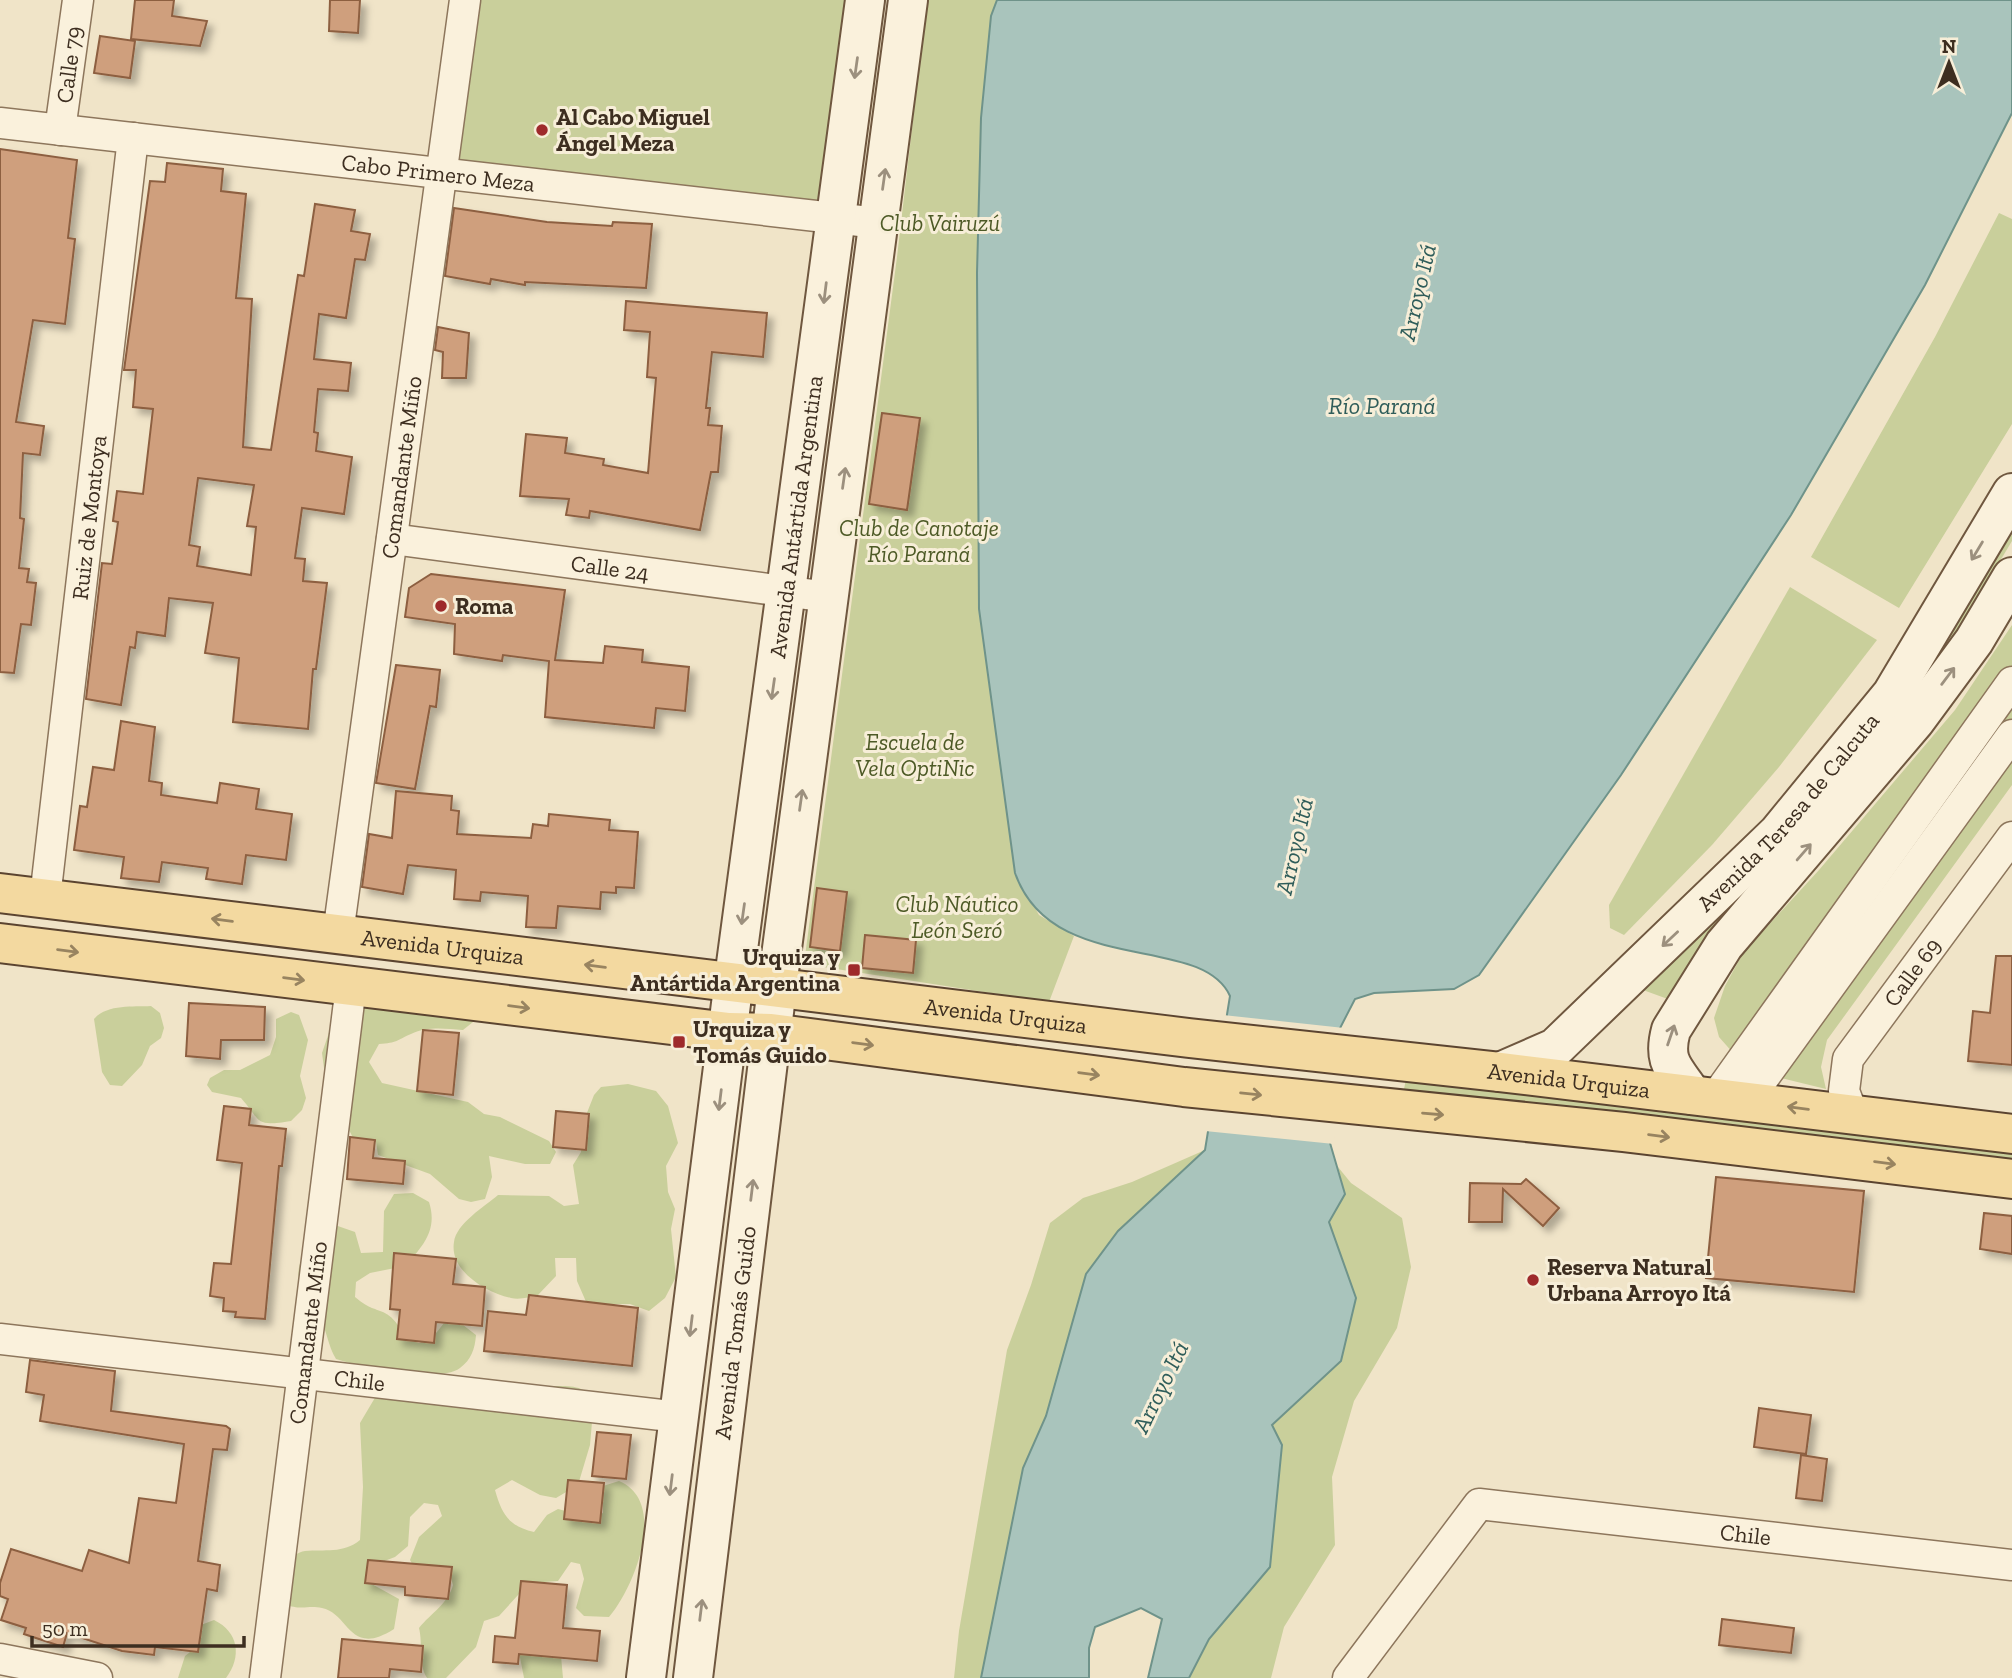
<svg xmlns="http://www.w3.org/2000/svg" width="2012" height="1678" font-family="'Zilla Slab',serif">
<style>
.green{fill:#c9cf9b}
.water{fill:#a9c4bc;stroke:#6f938a;stroke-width:2}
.pier{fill:#f0e4c8}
.building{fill:#cf9f7d;stroke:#8d5f41;stroke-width:2;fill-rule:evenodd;filter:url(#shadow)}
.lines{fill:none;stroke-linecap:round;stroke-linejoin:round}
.street-casing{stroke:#8d765c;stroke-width:33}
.secondary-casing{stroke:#6f573f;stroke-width:42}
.primary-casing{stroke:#5b4430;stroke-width:42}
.street{stroke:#faf1dc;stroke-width:30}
.secondary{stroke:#faf1dc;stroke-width:38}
.primary{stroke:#f3d9a0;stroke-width:38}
.oneway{stroke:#9c907e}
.oneway2{stroke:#988460}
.poi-dot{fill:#9e2a2b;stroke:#f7eed8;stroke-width:2.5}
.labels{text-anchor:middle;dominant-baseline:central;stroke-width:6;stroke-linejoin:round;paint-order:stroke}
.street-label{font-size:23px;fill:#3d2e20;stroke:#f7eed8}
.poi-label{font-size:23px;font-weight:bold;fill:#3d2e20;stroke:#f7eed8;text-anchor:start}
.park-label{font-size:23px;font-style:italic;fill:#4d5a26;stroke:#f7eed8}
.water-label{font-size:24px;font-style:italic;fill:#2f5d5a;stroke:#f7eed8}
</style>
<defs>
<filter id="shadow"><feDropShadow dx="6" dy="6" stdDeviation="3.5" flood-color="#0004"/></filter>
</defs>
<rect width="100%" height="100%" fill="#f0e4c8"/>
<g class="green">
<path d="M476,0H846L818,213L455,166Z"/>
<path d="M927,0H997L991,16L981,118L977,273L979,609L1015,873L1039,915L1074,936L1049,1002L804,964L897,257Z"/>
<path d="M1999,213L2012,219V424L1899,608L1811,557L1935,337Z"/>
<path d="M2012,523V541L1934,671L1676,1002L1643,990V975Z"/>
<path d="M1790,587L1877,640L1779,767L1712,845L1624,935L1610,928L1609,905Z"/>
<path d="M2012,625V785L1827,1040L1821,1067L1826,1089L1765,1074L1734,1054L1719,1037L1714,1018L1725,986L1743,953L1819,870L1955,710Z"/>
<path d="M363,998L474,1013L473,1022L463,1030C446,1029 428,1026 411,1034C397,1040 397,1043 379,1044L369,1062L382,1083L468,1102L484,1114L500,1117L549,1141L556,1152L550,1164H525L489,1156L492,1177L485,1199L471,1202L459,1199L430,1174L378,1155L376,1142L353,1138L326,1083L322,1053L334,1018Z"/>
<path d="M151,1006L160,1013L164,1028L161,1038L150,1046L142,1065L122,1086L110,1085L102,1072L94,1019C107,1004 133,1007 151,1006Z"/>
<path d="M291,1012L299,1015L308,1040L300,1076L306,1098L302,1110L291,1121C254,1127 262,1122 241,1098L212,1092L207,1085L210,1078L224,1070H240L270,1055L276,1037V1019Z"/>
<path d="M1406,1079L2012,1146V1169L1403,1094Z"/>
<path d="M628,1084L656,1091L668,1106L678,1143L666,1166L668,1192L675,1209L671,1229L676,1277L665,1298L649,1311L630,1304H587L577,1281L576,1258H555L556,1276L538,1295C530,1297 520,1300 511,1298C487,1293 449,1271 454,1242C456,1224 485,1206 498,1195L549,1196L564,1206L579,1204L573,1165L581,1152V1128L594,1095L601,1087Z"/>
<path d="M1205,1150L1118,1231L1086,1274L1046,1416L1023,1468L981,1678H954L959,1631L1007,1350L1031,1285L1050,1223L1083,1198L1132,1182Z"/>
<path d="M1338,1167L1351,1183L1402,1218L1411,1267L1397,1328L1354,1401L1332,1477L1335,1545L1284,1627L1271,1678H1189L1209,1639L1272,1425L1298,1385L1341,1361L1356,1298L1329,1222L1345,1194Z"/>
<path d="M413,1193L429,1202C438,1230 423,1246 405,1266L370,1273L356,1282L355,1297C379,1318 387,1302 405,1337L419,1343L433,1337L444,1323L463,1325L476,1335C475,1349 471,1360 460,1368C439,1384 360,1367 336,1359C328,1346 327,1331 320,1318C315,1308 306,1299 302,1289C289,1262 314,1241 332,1224L355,1232L361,1253L383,1252L384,1211L394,1194Z"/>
<path d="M549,1386C571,1386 586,1384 599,1405L592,1422L590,1445L578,1485L556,1498L540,1495L512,1480L495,1490C502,1515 509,1526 534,1532L547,1515L558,1509L592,1518L603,1513V1486L619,1481C669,1502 634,1588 609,1617L584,1616L576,1608L584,1579L580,1564L571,1562L558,1581L529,1583L499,1616L484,1621L476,1647L446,1678H427C418,1664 423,1644 419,1628C431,1613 448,1604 453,1585L450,1574H418L410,1560L419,1537L442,1516L438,1505L424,1503L410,1517L408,1546L395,1557L379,1563L370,1583L399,1599L394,1629C349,1658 349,1613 322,1608C307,1605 302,1611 284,1604L285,1561C291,1558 298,1552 305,1551C325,1549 343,1554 360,1540L363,1487L360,1423L376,1396Z"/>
<path d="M214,1620C239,1632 242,1657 226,1678H178L185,1656L199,1645L201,1625Z"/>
<path d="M560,1645L563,1678H524L518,1647Z"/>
</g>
<path class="water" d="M997,0H2012V113L1925,285L1791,515L1621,775L1479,975L1454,989L1374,993L1355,999L1337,1034L1330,1143L1345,1194L1329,1222L1356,1298L1341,1361L1272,1425L1282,1445L1270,1567L1209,1639L1189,1678H1148L1162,1619L1141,1608L1095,1627L1089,1648V1678H981L1023,1468L1046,1416L1086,1274L1118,1231L1205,1150L1230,996C1201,932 1052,978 1015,873L979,609L977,273L981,118L991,16Z"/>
<path class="pier" d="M1223,1015L1344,1028L1340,1035L1334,1144L1205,1131Z"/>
<g class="building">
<path d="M135,0H174L172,16L207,21L200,46L131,39Z"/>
<path d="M330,0H360L358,33L329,31Z"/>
<path d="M100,36L135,41L130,78L94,73Z"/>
<path d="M0,149L77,160L68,238L75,239L65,324L33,320L16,422L44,426L40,455L23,453L20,518L24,519L19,568L29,569L27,582L36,583L31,625L21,624L14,673L0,672Z"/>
<path d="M167,163L223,169L221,191L246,194L236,298L252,299L243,447L271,450L298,275L304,276L315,204L355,210L351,231L370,234L365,260L355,259L346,318L319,314L314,359L351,363L348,391L318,389L314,432L318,433L316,451L352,457L344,514L302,508L295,558L305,559L303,581L327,583L316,669H313L308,729L233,722L239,658L205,653L213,603L169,598L165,636L137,632L135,648L130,647L121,705L86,699L102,563L112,564L118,522L113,521L117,491L143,494L153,409L133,407L136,370H124L150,181L165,182ZM198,478L254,485L247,526L256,527L251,575L197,566L200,547L189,545Z"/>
<path d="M454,208L547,222L612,226L613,222L652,224L646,288L525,282V285L491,279L490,284L445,276Z"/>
<path d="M626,301L767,313L763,357L712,352L706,408H710L708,425L722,426L718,472H711L700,530L590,511L589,518L566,515L569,499L520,496L526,434L567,438L565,453L604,459L603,465L648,473L656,378L647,377L650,332L624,330Z"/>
<path d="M438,327L469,333L466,378H442L443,352L435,350Z"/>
<path d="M882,413L920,418L907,510L869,504Z"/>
<path d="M431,574L565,590L555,660L603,663L605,646L643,650L642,662L689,667L685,711L656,708L654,728L545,717L549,661L503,655L502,661L454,654L455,624L405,617L409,588Z"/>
<path d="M396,665L440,670L436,707L430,706L415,789L376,783Z"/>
<path d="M121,721L155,727L149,781L162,783L161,795L217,803L220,783L259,789L256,809L292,814L286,860L246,855L242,884L206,879L208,868L162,862L159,882L121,878L124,857L74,850L80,806L87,807L93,767L114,770Z"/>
<path d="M396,791L452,796L451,810L459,811L457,834L531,838L533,824L548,826L549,814L610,820L609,830L638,832L634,888L616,887V893L601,892L600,909L558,906L556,928L526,927L528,896L481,892L480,901L454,899L456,870L408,865L403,894L362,887L369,834L392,838Z"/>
<path d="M817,888L847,892L840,951L810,947Z"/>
<path d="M865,935L916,940L913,973L862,968Z"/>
<path d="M1996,956H2012V1065L1968,1061L1973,1011L1990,1013Z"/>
<path d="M189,1003L265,1007L264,1040H221L220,1059L186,1056Z"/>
<path d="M423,1030L459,1033L453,1095L417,1091Z"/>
<path d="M224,1106L251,1109L249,1125L286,1129L282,1166H279L265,1319L235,1317L236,1312L223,1311L224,1298L210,1296L214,1263L231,1264L242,1163L217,1160Z"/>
<path d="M556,1111L589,1114L586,1150L553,1147Z"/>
<path d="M350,1137L375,1140L373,1158L405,1161L403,1184L347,1179Z"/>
<path d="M1716,1177L1864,1191L1854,1292L1706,1278Z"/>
<path d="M1526,1179L1559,1208L1543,1226L1503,1189L1502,1222H1469L1470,1183L1521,1184Z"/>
<path d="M1984,1213L2012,1216V1254L1980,1249Z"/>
<path d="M394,1253L456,1259L453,1284L485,1287L482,1326L436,1322L434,1343L397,1339L400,1310L390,1309Z"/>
<path d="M529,1295L638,1308L632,1366L484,1351L488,1311L526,1315Z"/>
<path d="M30,1360L115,1371L111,1411L226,1426L230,1429L227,1450L213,1449L198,1561L220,1565L217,1591L207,1589L198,1652L155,1647L154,1655L122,1651L67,1633L63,1647L24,1634L26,1628L1,1620L8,1599L0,1596V1583L11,1549L82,1571L89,1550L129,1563L139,1498L176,1503L184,1444L40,1421L44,1395L26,1392Z"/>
<path d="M1759,1408L1811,1415L1806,1454L1754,1447Z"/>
<path d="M597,1432L631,1435L626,1479L592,1476Z"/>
<path d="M1801,1455L1827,1459L1822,1501L1796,1498Z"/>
<path d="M568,1480L604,1483L600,1523L564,1519Z"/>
<path d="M368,1560L452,1567L448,1599L405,1595V1587L365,1583Z"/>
<path d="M521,1581L567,1585L563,1628L600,1631L597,1661L519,1654L518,1664L493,1662L495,1636L515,1638Z"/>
<path d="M1722,1619L1794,1628L1791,1653L1719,1645Z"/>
<path d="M342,1639L423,1646L421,1672L390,1669L389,1678H338Z"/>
</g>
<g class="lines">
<defs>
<g id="street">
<path id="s1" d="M0,123L878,223"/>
<path id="s2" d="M60,130L78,0"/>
<path id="s3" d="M392,539L828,597"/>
<path id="s4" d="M45,898L133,138"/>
<path id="s5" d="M338,934L465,0"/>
<path d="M1715,1098L2012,682"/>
<path d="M1746,1102L2012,735"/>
<path id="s6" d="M1853,1115L1844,1091L1848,1059L2012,837"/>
<path id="s7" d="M0,1339L679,1417"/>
<path d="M0,1659L97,1678"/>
<path id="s8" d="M265,1678L351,986"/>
<path id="s9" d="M1348,1678L1479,1504L2012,1565"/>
</g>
<g id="secondary">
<path id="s10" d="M1500,1072L1555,1048L1778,833L1892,694L2012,493"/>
<path d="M1692,1095C1675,1069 1662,1063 1671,1030L1724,945L1915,721L1974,641L2012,577"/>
<path id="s11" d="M646,1678L736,964L865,0"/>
<path id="s12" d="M693,1678L779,971L908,0"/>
</g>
<g id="primary">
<path id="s13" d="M0,893L1189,1038L1500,1072L2012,1134"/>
<path d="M0,943L729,1032L771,1033L1184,1087L1624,1132L2012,1179"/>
</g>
</defs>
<use href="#street" class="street-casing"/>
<use href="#secondary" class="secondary-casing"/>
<use href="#primary" class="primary-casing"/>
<use href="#street" class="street"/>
<use href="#secondary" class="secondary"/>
<use href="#primary" class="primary"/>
</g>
<defs><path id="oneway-shaft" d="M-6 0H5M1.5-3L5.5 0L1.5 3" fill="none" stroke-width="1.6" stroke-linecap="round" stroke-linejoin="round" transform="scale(1.75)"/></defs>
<g class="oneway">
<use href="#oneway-shaft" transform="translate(856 68) rotate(98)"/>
<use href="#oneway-shaft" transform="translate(884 179) rotate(-82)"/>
<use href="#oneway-shaft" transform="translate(825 293) rotate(97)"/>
<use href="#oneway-shaft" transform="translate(844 478) rotate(-82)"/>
<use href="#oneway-shaft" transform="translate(1977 551) rotate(121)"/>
<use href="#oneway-shaft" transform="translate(1948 676) rotate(-53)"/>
<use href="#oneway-shaft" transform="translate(773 689) rotate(98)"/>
<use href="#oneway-shaft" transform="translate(801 800) rotate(-82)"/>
<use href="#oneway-shaft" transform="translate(1804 852) rotate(-49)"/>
<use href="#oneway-shaft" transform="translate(743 914) rotate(98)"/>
<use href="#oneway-shaft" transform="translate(1670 939) rotate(137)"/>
<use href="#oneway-shaft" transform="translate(1671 1035) rotate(-71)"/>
<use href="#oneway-shaft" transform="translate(720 1100) rotate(97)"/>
<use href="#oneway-shaft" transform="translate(752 1190) rotate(-83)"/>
<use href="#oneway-shaft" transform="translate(691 1326) rotate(97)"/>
<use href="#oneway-shaft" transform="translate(671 1485) rotate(97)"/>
<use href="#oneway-shaft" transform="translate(701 1610) rotate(-83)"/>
</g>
<g class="oneway2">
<use href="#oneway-shaft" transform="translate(222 920) rotate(-173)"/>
<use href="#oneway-shaft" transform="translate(68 951) rotate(7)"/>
<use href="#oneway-shaft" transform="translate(595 966) rotate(-173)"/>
<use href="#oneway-shaft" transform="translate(294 979) rotate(7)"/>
<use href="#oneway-shaft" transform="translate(519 1007) rotate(7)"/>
<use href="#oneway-shaft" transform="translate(863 1044) rotate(8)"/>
<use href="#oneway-shaft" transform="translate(1089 1074) rotate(8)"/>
<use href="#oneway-shaft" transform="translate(1251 1094) rotate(6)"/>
<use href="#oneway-shaft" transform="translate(1798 1108) rotate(-173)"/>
<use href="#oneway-shaft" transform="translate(1433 1114) rotate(5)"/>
<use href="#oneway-shaft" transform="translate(1659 1136) rotate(7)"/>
<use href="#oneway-shaft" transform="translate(1885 1163) rotate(7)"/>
</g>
<g class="poi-dot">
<circle cx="542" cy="130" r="7"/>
<circle cx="441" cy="606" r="7"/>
<rect x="847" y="963" width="14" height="14" rx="3.5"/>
<rect x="672" y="1035" width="14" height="14" rx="3.5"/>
<circle cx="1533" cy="1280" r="7"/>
</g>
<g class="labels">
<g class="street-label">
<text stroke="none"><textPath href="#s2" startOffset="66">Calle 79</textPath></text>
<text stroke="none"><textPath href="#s1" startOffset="441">Cabo Primero Meza</textPath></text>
<text stroke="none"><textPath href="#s5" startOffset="471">Comandante Miño</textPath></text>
<text stroke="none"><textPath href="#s11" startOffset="1171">Avenida Antártida Argentina</textPath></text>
<text stroke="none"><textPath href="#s4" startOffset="383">Ruiz de Montoya</textPath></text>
<text stroke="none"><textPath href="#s3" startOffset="220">Calle 24</textPath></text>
<text stroke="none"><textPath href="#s10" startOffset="392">Avenida Teresa de Calcuta</textPath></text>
<text stroke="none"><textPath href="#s13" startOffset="446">Avenida Urquiza</textPath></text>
<text stroke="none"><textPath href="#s6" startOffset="166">Calle 69</textPath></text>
<text stroke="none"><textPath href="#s13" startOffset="1013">Avenida Urquiza</textPath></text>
<text stroke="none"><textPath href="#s13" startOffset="1580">Avenida Urquiza</textPath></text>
<text stroke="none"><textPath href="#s8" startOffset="348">Comandante Miño</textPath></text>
<text stroke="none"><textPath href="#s12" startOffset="348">Avenida Tomás Guido</textPath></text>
<text stroke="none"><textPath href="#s7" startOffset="362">Chile</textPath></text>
<text stroke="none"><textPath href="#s9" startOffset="486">Chile</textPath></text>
</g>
<g class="poi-label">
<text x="556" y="117">Al Cabo Miguel<tspan x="556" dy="26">Ángel Meza</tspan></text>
<text x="455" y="606">Roma</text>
<text x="840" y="957" text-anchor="end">Urquiza y<tspan x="840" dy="26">Antártida Argentina</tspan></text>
<text x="693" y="1029">Urquiza y<tspan x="693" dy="26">Tomás Guido</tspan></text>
<text x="1547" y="1267">Reserva Natural<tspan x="1547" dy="26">Urbana Arroyo Itá</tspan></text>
</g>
<g class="park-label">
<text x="940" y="223">Club Vairuzú</text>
<text x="919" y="528">Club de Canotaje<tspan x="919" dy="26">Río Paraná</tspan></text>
<text x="915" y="742">Escuela de<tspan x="915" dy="26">Vela OptiNic</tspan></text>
<text x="957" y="904">Club Náutico<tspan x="957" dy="26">León Seró</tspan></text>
</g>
<g class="water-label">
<text transform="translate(1417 292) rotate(-77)">Arroyo Itá</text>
<text x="1382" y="405">Río Paraná</text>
<text transform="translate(1294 846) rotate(-77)">Arroyo Itá</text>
<text transform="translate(1160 1387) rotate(-64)">Arroyo Itá</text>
</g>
</g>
<g transform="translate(1949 63)" stroke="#f7eed8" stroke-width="5" paint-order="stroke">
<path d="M0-5L12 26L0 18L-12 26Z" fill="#3d2e20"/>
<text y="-10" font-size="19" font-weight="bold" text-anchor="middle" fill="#3d2e20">N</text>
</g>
<path d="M32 1636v10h212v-10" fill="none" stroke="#3d2e20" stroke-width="3.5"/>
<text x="42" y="1636" font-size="21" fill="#3d2e20" stroke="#f7eed8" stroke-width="5" paint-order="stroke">50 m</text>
</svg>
